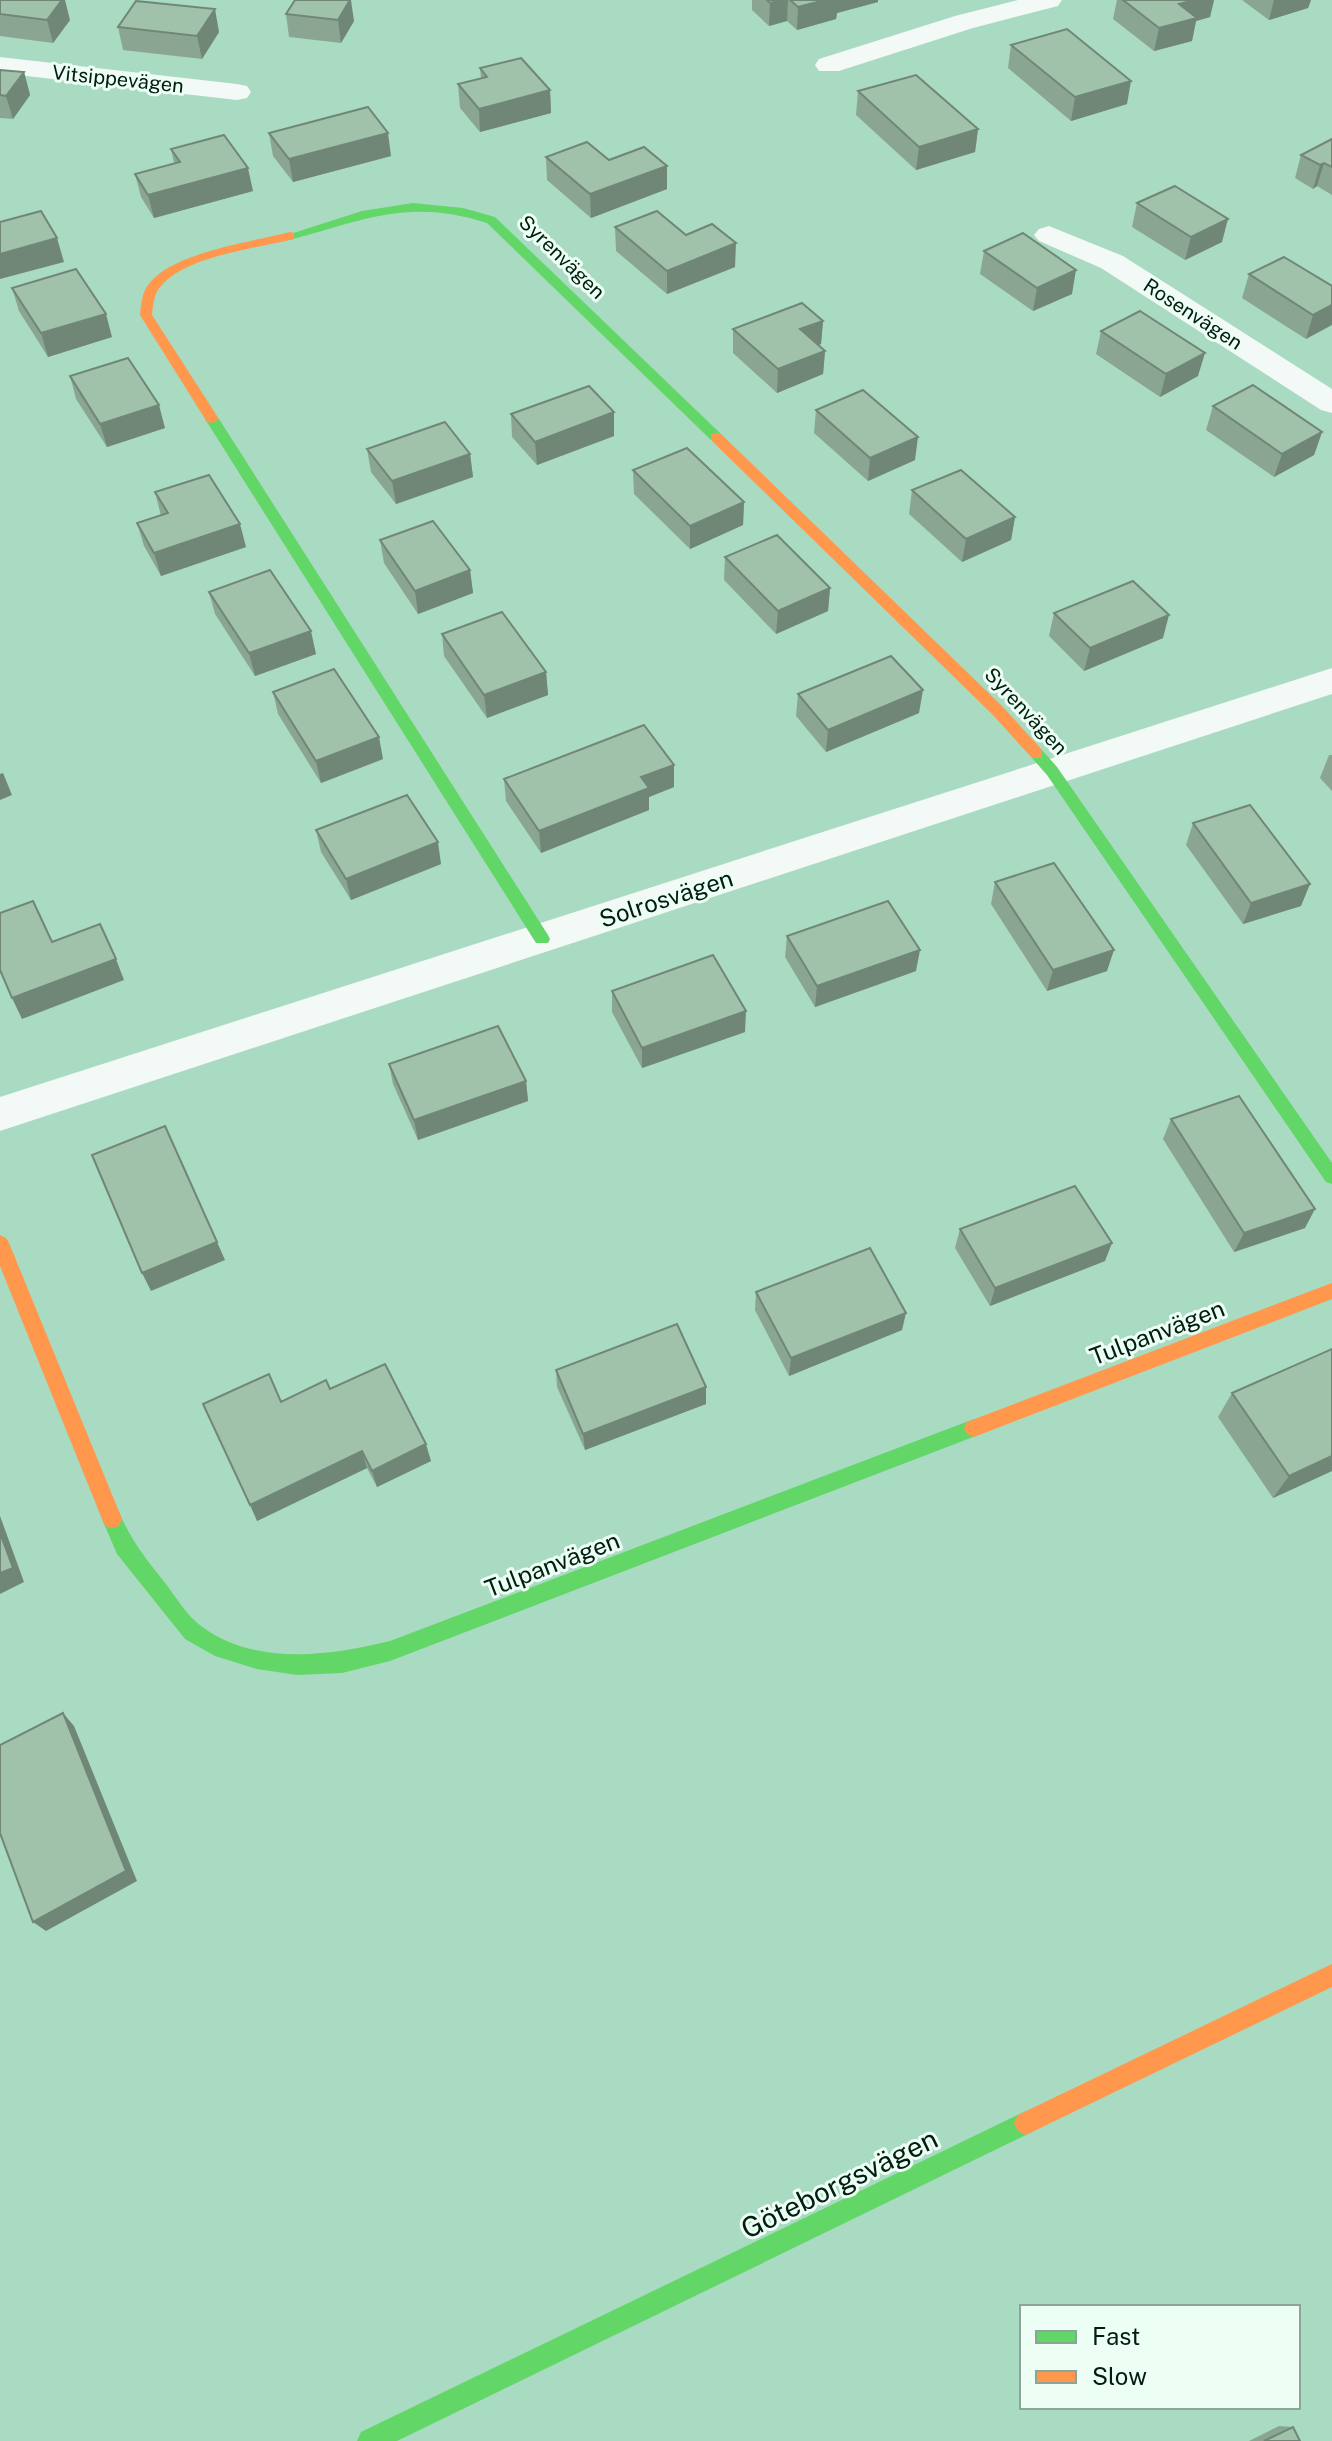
<svg xmlns="http://www.w3.org/2000/svg" width="1332" height="2441" font-family="'Public Sans',sans-serif">
<style>
.lines{fill:none;stroke-linecap:round;stroke-linejoin:round}
.street{fill:#f2f9f6;fill-rule:evenodd}
.fast{fill:#63d668;fill-rule:evenodd}
.slow{fill:#ff974d;fill-rule:evenodd}
.wall{fill:#8aa692}
.shaded-wall{fill:#708777}
.building{fill:#a0c1aa;stroke:#708777;stroke-width:2}
.labels{text-anchor:middle;dominant-baseline:central;stroke-width:6;stroke-linejoin:round;paint-order:stroke}
.far-street-label{font-size:20px;fill:#011d11;stroke:#edfef4}
.street-label{font-size:24px;fill:#011d11;stroke:#edfef4}
.near-street-label{font-size:28px;fill:#011d11;stroke:#edfef4}
</style>
<rect width="100%" height="100%" fill="#a9dac2"/>
<g class="lines">
<g class="street">
<path d="M1018,0H1062L1058,6L973,28L839,71H819L815,65L819,59L955,16Z"/>
<path d="M0,57L237,84L247,86L251,92L247,98L237,100L0,73Z"/>
<path d="M1049,226L1123,256L1332,389V413L1321,410L1101,268L1039,241L1034,235L1039,229Z"/>
<path d="M1332,668V694L0,1131V1097Z"/>
</g>
<g class="fast">
<path d="M413,203L463,208L495,217L721,434V440H711L487,223C408,198 365,220 290,240L284,236L362,211Z"/>
<path d="M212,415L219,419L548,935L550,939L548,943H536L205,419Z"/>
<path d="M1037,749L1042,750L1057,767L1332,1163V1184L1326,1182L1047,775L1032,758V750Z"/>
<path d="M974,1419L981,1422L984,1428L981,1434L390,1661L342,1673L297,1675L257,1669L215,1656L185,1639L117,1554L102,1519L105,1512L112,1510L119,1512C132,1542 146,1559 166,1584C176,1597 187,1616 201,1626C254,1666 330,1656 390,1641Z"/>
<path d="M1026,2111L1034,2115L1038,2123L1034,2131L397,2441H357L361,2432Z"/>
</g>
<g class="slow">
<path d="M290,232L294,233V239C257,248 186,256 161,286C154,293 153,305 152,315L219,419L212,423L207,422L140,315C141,305 142,293 148,285C172,252 252,242 290,232Z"/>
<path d="M716,433L721,434L1002,706L1042,750V758H1032L992,714L711,440V434Z"/>
<path d="M0,1235L6,1238L9,1243L122,1519L119,1526L112,1528L105,1526L102,1519L0,1266Z"/>
<path d="M1332,1283V1299L974,1437L967,1434L964,1428L967,1422Z"/>
<path d="M1332,1964V1987L1034,2131L1026,2135L1018,2131L1014,2123L1018,2115Z"/>
</g>
</g>
<g class="wall">
<path d="M752,0H878V2L837,13L836,19L797,30L787,21L769,26L752,10Z"/>
<path d="M1117,0H1214L1210,17L1196,21L1192,41L1154,51L1113,19Z"/>
<path d="M1242,0H1311L1308,8L1269,20Z"/>
<path d="M0,1L70,20L53,43L0,36Z"/>
<path d="M286,14L354,21L341,43L289,37Z"/>
<path d="M118,27L219,32L202,59L123,50Z"/>
<path d="M1011,45L1127,104L1071,121L1008,68Z"/>
<path d="M480,68L550,90L551,113L480,132L460,108L458,84L481,78Z"/>
<path d="M0,70L24,72L30,95L13,119L0,118Z"/>
<path d="M858,91L978,129L975,152L916,170L856,115Z"/>
<path d="M269,133L391,156L293,182L273,156Z"/>
<path d="M1332,139V195L1317,186L1313,189L1295,178L1301,155Z"/>
<path d="M171,149L253,191L154,218L141,197L135,174L174,163Z"/>
<path d="M546,157L609,160L667,189L591,218L547,180Z"/>
<path d="M1137,203L1222,242L1185,260L1132,227Z"/>
<path d="M615,227L686,235L735,267L667,294L616,251Z"/>
<path d="M984,251L1072,294L1033,311L980,274Z"/>
<path d="M1249,274L1332,286L1306,339L1242,298Z"/>
<path d="M12,288L112,337L48,357L19,311Z"/>
<path d="M823,321L821,344L819,345L825,351L823,374L777,393L733,353V329Z"/>
<path d="M1101,331L1198,376L1160,397L1096,354Z"/>
<path d="M70,376L165,428L107,447L76,399Z"/>
<path d="M1213,406L1322,432L1314,455L1274,477L1206,430Z"/>
<path d="M816,410L915,460L868,481L814,433Z"/>
<path d="M511,414L614,436L537,465L512,437Z"/>
<path d="M367,449L470,454L473,477L396,504L371,472Z"/>
<path d="M633,470L744,502L743,525L690,549L634,494Z"/>
<path d="M912,490L1015,517L1011,540L962,562L909,514Z"/>
<path d="M155,492L246,547L161,576L144,546L137,523L161,516Z"/>
<path d="M380,540L470,570L473,593L418,614L384,563Z"/>
<path d="M725,557L830,588L828,611L776,634L724,580Z"/>
<path d="M209,592L316,654L255,676L215,614Z"/>
<path d="M1054,613L1163,638L1084,671L1049,636Z"/>
<path d="M442,634L546,672L548,695L487,718L444,656Z"/>
<path d="M273,692L383,759L321,783L278,714Z"/>
<path d="M798,694L919,713L826,752L796,716Z"/>
<path d="M1329,755H1332V791L1320,778Z"/>
<path d="M504,779L674,787L649,797V810L541,853L506,801Z"/>
<path d="M1193,823L1301,906L1243,924L1186,845Z"/>
<path d="M316,830L441,864L351,900L321,852Z"/>
<path d="M995,882L1107,971L1047,991L991,904Z"/>
<path d="M787,936L916,971L815,1007L785,957Z"/>
<path d="M612,991L745,1032L642,1068L612,1012Z"/>
<path d="M389,1064L526,1081L528,1101L418,1140L393,1084Z"/>
<path d="M1171,1119L1305,1228L1234,1252L1163,1139Z"/>
<path d="M960,1229L1105,1261L990,1306L955,1248Z"/>
<path d="M756,1292L902,1330L789,1376L755,1310Z"/>
<path d="M556,1370L706,1387V1404L585,1450L557,1387Z"/>
<path d="M330,1389L431,1461L377,1487L367,1468L257,1521L281,1402Z"/>
<path d="M1232,1393L1332,1471L1273,1498L1218,1417Z"/>
<path d="M1279,2426L1293,2427L1300,2441H1249Z"/>
</g>
<g class="shaded-wall">
<path d="M62,0H65L70,20L53,43L47,20Z"/>
<path d="M350,0H351L354,21L341,43L338,20Z"/>
<path d="M782,0H788L787,21L769,26L770,3Z"/>
<path d="M825,0H878V2L837,13L836,19L797,30L798,7Z"/>
<path d="M1195,0H1214L1210,17L1196,21L1192,41L1154,51L1159,28L1179,4Z"/>
<path d="M1274,0H1311L1308,8L1269,20Z"/>
<path d="M215,9L219,32L202,59L197,36Z"/>
<path d="M24,72L30,95L13,119L6,96Z"/>
<path d="M1131,81L1127,104L1071,121L1075,97Z"/>
<path d="M550,90L551,113L480,132L479,109Z"/>
<path d="M978,129L975,152L916,170L919,147Z"/>
<path d="M388,133L391,156L293,182L289,159Z"/>
<path d="M1324,163L1317,186L1313,189L1320,165Z"/>
<path d="M667,166V189L591,218L590,194Z"/>
<path d="M248,168L253,191L154,218L148,195Z"/>
<path d="M1228,219L1222,242L1185,260L1191,237Z"/>
<path d="M57,238L64,262L0,279V254Z"/>
<path d="M736,243L735,267L667,294V271Z"/>
<path d="M1076,270L1072,294L1033,311L1037,288Z"/>
<path d="M1332,305V325L1306,339L1313,315Z"/>
<path d="M106,314L112,337L48,357L41,333Z"/>
<path d="M823,321L821,344L799,353L800,329Z"/>
<path d="M825,351L823,374L777,393L778,369Z"/>
<path d="M1205,353L1198,376L1160,397L1166,374Z"/>
<path d="M159,405L165,428L107,447L100,424Z"/>
<path d="M614,412V436L537,465L535,442Z"/>
<path d="M1322,432L1314,455L1274,477L1282,454Z"/>
<path d="M918,437L915,460L868,481L870,458Z"/>
<path d="M470,454L473,477L396,504L392,481Z"/>
<path d="M744,502L743,525L690,549V526Z"/>
<path d="M1015,517L1011,540L962,562L966,539Z"/>
<path d="M240,524L246,547L161,576L154,553Z"/>
<path d="M470,570L473,593L418,614L415,591Z"/>
<path d="M830,588L828,611L776,634L778,611Z"/>
<path d="M1169,615L1163,638L1084,671L1090,648Z"/>
<path d="M311,631L316,654L255,676L249,653Z"/>
<path d="M546,672L548,695L487,718L484,695Z"/>
<path d="M923,690L919,713L826,752L828,730Z"/>
<path d="M379,737L383,759L321,783L316,761Z"/>
<path d="M674,765V787L649,797V810L541,853L539,831L641,777Z"/>
<path d="M3,773L12,795L0,800V774Z"/>
<path d="M438,842L441,864L351,900L346,879Z"/>
<path d="M1310,884L1301,906L1243,924L1251,903Z"/>
<path d="M920,950L916,971L815,1007L817,986Z"/>
<path d="M1114,950L1107,971L1047,991L1053,970Z"/>
<path d="M116,959L124,980L22,1019L12,998Z"/>
<path d="M746,1011L745,1032L642,1068V1048Z"/>
<path d="M526,1081L528,1101L418,1140L414,1120Z"/>
<path d="M1315,1209L1305,1228L1234,1252L1244,1233Z"/>
<path d="M217,1242L225,1260L151,1291L142,1273Z"/>
<path d="M1112,1243L1105,1261L990,1306L995,1288Z"/>
<path d="M906,1313L902,1330L789,1376L791,1358Z"/>
<path d="M706,1387V1404L585,1450L583,1434Z"/>
<path d="M426,1444L431,1461L377,1487L372,1471Z"/>
<path d="M362,1451L367,1468L257,1521L250,1505Z"/>
<path d="M1332,1456V1471L1273,1498L1289,1476Z"/>
<path d="M0,1516L24,1582L0,1594Z"/>
<path d="M63,1713L74,1726L137,1881L46,1931L33,1922Z"/>
</g>
<g class="building">
<path d="M1,0H62L47,20L0,14V1Z"/>
<path d="M295,0H350L338,20L286,14Z"/>
<path d="M767,0H782L770,3Z"/>
<path d="M790,0H825L798,7Z"/>
<path d="M1123,0H1195L1179,4L1197,18L1159,28Z"/>
<path d="M136,1L215,9L197,36L118,27Z"/>
<path d="M1067,29L1131,81L1075,97L1011,45Z"/>
<path d="M521,58L550,90L479,109L458,84L487,77L480,68Z"/>
<path d="M0,70L24,72L6,96L0,95Z"/>
<path d="M916,75L978,129L919,147L858,91Z"/>
<path d="M368,107L388,133L289,159L269,133Z"/>
<path d="M224,135L248,168L148,195L135,174L180,162L171,149Z"/>
<path d="M1332,139V167L1324,163L1320,165L1301,155Z"/>
<path d="M587,142L609,160L644,147L667,166L590,194L546,157Z"/>
<path d="M1175,186L1228,219L1191,237L1137,203Z"/>
<path d="M41,211L57,238L0,254V222Z"/>
<path d="M657,211L686,235L712,224L736,243L667,271L615,227Z"/>
<path d="M1023,233L1076,270L1037,288L984,251Z"/>
<path d="M1284,257L1332,286V305L1313,315L1249,274Z"/>
<path d="M76,269L106,314L41,333L12,288Z"/>
<path d="M802,303L823,321L800,329L825,351L778,369L733,329Z"/>
<path d="M1140,311L1205,353L1166,374L1101,331Z"/>
<path d="M128,358L159,405L100,424L70,376Z"/>
<path d="M1253,385L1322,432L1282,454L1213,406Z"/>
<path d="M589,386L614,412L535,442L511,414Z"/>
<path d="M863,390L918,437L870,458L816,410Z"/>
<path d="M445,422L470,454L392,481L367,449Z"/>
<path d="M687,448L744,502L690,526L633,470Z"/>
<path d="M961,470L1015,517L966,539L912,490Z"/>
<path d="M209,475L240,524L154,553L137,523L168,513L155,492Z"/>
<path d="M433,521L470,570L415,591L380,540Z"/>
<path d="M777,535L830,588L778,611L725,557Z"/>
<path d="M270,570L311,631L249,653L209,592Z"/>
<path d="M1133,581L1169,615L1090,648L1054,613Z"/>
<path d="M502,612L546,672L484,695L442,634Z"/>
<path d="M891,656L923,690L828,730L798,694Z"/>
<path d="M334,669L379,737L316,761L273,692Z"/>
<path d="M644,725L674,765L641,777L649,788L539,831L504,779Z"/>
<path d="M407,795L438,842L346,879L316,830Z"/>
<path d="M1250,805L1310,884L1251,903L1193,823Z"/>
<path d="M1054,863L1114,950L1053,970L995,882Z"/>
<path d="M33,901L52,942L100,924L116,959L12,998L0,970V913Z"/>
<path d="M888,901L920,950L817,986L787,936Z"/>
<path d="M713,955L746,1011L642,1048L612,991Z"/>
<path d="M498,1026L526,1081L414,1120L389,1064Z"/>
<path d="M1239,1096L1315,1209L1244,1233L1171,1119Z"/>
<path d="M165,1126L217,1242L142,1273L92,1155Z"/>
<path d="M1075,1186L1112,1243L995,1288L960,1229Z"/>
<path d="M870,1248L906,1313L791,1358L756,1292Z"/>
<path d="M677,1324L706,1387L583,1434L556,1370Z"/>
<path d="M1332,1349V1456L1289,1476L1232,1393Z"/>
<path d="M385,1364L426,1444L372,1471L362,1451L250,1505L203,1404L269,1374L281,1402L326,1380L330,1389Z"/>
<path d="M0,1533L13,1568L0,1573Z"/>
<path d="M63,1713L126,1871L33,1922L0,1833V1745Z"/>
<path d="M1293,2427L1300,2441H1264Z"/>
</g>
<g class="labels">
<g class="far-street-label">
<text transform="translate(118 79) rotate(6)">Vitsippevägen</text>
<text transform="translate(562 257) rotate(44)">Syrenvägen</text>
<text transform="translate(1193 314) rotate(33)">Rosenvägen</text>
<text transform="translate(1026 711) rotate(47)">Syrenvägen</text>
</g>
<g class="street-label">
<text transform="translate(666 898) rotate(-18)">Solrosvägen</text>
<text transform="translate(1157 1332) rotate(-21)">Tulpanvägen</text>
<text transform="translate(552 1564) rotate(-21)">Tulpanvägen</text>
</g>
<g class="near-street-label">
<text transform="translate(839 2183) rotate(-26)">Göteborgsvägen</text>
</g>
</g>
<rect x="1020" y="2305" width="280" height="104" fill="#edfef4" stroke="#8fa499" stroke-width="2"/>
<rect x="1036" y="2331" width="40" height="12" fill="#63d668" stroke="#8fa499" stroke-width="2"/>
<text x="1092" y="2345" font-size="24" fill="#011d11">Fast</text>
<rect x="1036" y="2371" width="40" height="12" fill="#ff974d" stroke="#8fa499" stroke-width="2"/>
<text x="1092" y="2385" font-size="24" fill="#011d11">Slow</text>
</svg>
